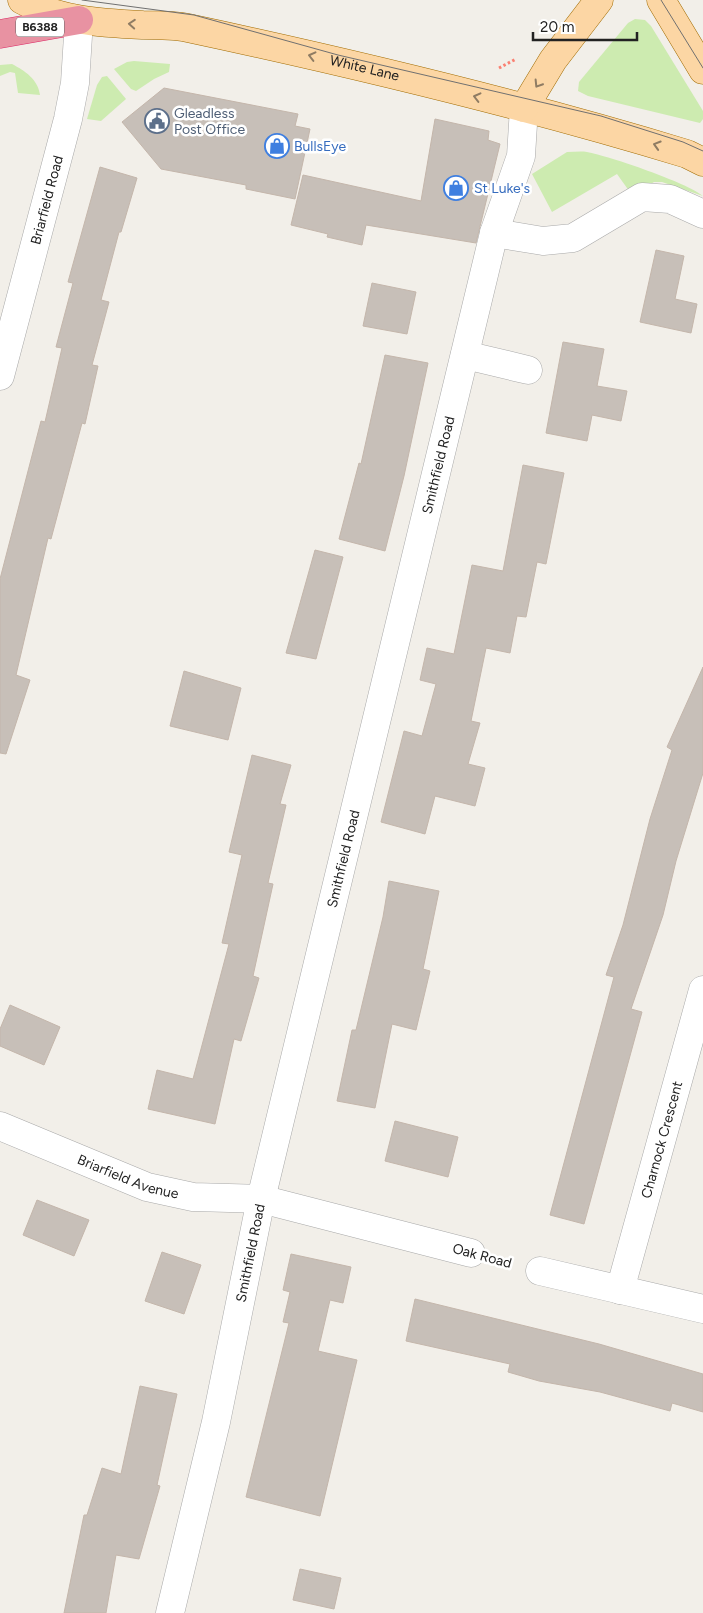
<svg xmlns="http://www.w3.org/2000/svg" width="703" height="1613" font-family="Figtree,sans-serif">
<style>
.grass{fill:#cdebb0}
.building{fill:#c7bfb8;stroke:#c4b6ab}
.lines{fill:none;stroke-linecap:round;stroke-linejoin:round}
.minor-casing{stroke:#a9a9a9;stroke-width:29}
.major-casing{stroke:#a06b00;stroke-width:29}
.highway-casing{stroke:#dc2a67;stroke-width:29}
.path{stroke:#fa8072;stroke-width:3;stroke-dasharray:2.5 2.5;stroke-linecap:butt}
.minor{stroke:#fff;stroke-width:28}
.major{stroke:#fcd6a4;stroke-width:28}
.highway{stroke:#e892a2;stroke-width:28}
.tram{stroke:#707070;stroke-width:1}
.oneway{stroke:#8f7c63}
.labels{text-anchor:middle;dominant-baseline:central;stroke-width:5;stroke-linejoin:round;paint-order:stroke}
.shield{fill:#fff;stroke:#646464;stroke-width:1}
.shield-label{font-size:12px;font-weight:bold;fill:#222}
.street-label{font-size:14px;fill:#222;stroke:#fff}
.service-label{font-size:14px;fill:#4e5e75;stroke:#fff;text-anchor:start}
.shop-label{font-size:14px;fill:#366cbe;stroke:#fff;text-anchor:start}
</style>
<rect width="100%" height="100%" fill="#f2efe9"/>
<g class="grass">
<path d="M635,19L645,20L651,26L703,111V119L700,123L588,96L578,91L579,82L628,23Z"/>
<path d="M134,61L170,64L169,72L154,79L136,91L131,89L114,69L127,62Z"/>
<path d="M12,64C25,71 38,79 40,95L18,93L15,73L10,72L0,76V65Z"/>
<path d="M107,76L126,99L101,121L87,119L97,85L102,77Z"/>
<path d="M567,152C574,152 581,151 587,152C609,156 688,183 703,196L662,182H654L632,195L617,174L552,212L532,174Z"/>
</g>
<g class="building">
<path d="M164,88L298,114L295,126L310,129L295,199L246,189V185L161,169L122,122Z"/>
<path d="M435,119L489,131L488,140L500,144L476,243L366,225L362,245L327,237L328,234L291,225L303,175L421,201Z"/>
<path d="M100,167L137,178L121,232H119L101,300L109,302L92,365L98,366L85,424L82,423L51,539L48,538L16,675L30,680L6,754L0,753V579L41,421L45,422L62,348L56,347L73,283L68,282Z"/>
<path d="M656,250L684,256L675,299L697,304L691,333L640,322Z"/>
<path d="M372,283L416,292L407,334L363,326Z"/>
<path d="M563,342L604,349L597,386L627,391L621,421L592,415L587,441L546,433Z"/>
<path d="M385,355L428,363L404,476L385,551L339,539L359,463L361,464Z"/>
<path d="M523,465L564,473L546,564L537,562L526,617L517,616L510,653L486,648L471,721L480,723L468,764L485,768L475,806L435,796L425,834L381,822L404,731L422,736L436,684L420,680L427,648L454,654L472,565L503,571Z"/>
<path d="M315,550L343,557L316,659L286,653Z"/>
<path d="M703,667V773L676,861L663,915L631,1009L642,1012L584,1224L550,1215L614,977L606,975L623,925L650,819L672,750L667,747Z"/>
<path d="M184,671L241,688L228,740L170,726Z"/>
<path d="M252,755L291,765L280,804L286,805L268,883L273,884L253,976L259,978L241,1041L234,1039L215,1124L148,1109L157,1070L193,1079L229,944L222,943L242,855L229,852Z"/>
<path d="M389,881L439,891L423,969L430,971L416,1030L392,1024L375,1108L337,1101L352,1030H356L383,917Z"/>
<path d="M10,1005L60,1027L44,1065L0,1046V1029Z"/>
<path d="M395,1121L458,1137L448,1177L385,1161Z"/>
<path d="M37,1200L89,1220L74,1256L23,1235Z"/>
<path d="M162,1252L201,1265L184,1314L145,1301Z"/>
<path d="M291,1254L351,1267L343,1303L330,1300L318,1351L357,1360L320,1516L246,1497L289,1323L283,1322L290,1292L283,1290Z"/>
<path d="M415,1299L599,1344L703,1374V1412L672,1403L670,1411L600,1392L539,1381L508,1372L510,1364L406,1341Z"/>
<path d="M140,1386L177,1394L157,1485L160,1486L139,1559L116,1555L106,1613H64L84,1515H87L102,1468L121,1474Z"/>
<path d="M300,1569L341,1578L334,1609L293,1600Z"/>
</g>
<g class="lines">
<defs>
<g id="minor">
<path d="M494,233L543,241L573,238L642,197L670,199L703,214"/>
<path d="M465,355L528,370"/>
<path id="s1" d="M0,376L68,119L75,83L79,20"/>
<path id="s2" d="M0,1126L147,1187L193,1197L261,1199L471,1253"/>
<path d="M540,1271L703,1309"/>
<path id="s3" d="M620,1290L703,990"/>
<path id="s4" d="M170,1613L216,1422L261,1199L494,233L521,156L524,108"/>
</g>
<g id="major">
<path id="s5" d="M22,0C59,21 102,23 143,25C158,25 174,25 188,28C356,64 523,104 687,154L703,162"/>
<path d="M661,0L703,70"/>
<path d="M524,108L553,60L599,0"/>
</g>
<path id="highway" d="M0,34L79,20"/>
</defs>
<use href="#minor" class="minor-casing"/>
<use href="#major" class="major-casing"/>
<use href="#highway" class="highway-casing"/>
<path class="path" d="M499,68L516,59"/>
<use href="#minor" class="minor"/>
<use href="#major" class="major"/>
<use href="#highway" class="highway"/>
<g class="tram">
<path d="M82,0L194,15L338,55L601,116L683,142L703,151"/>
<path d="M661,0L703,68"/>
</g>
</g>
<defs><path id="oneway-chevron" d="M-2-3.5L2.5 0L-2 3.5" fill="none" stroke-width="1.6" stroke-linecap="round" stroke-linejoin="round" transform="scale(1.25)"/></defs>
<g class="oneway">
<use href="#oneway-chevron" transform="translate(132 24) rotate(-176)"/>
<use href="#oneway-chevron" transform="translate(312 56) rotate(-166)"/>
<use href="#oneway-chevron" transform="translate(538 84) rotate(122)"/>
<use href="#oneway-chevron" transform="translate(477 97) rotate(-166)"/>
<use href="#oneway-chevron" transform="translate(657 145) rotate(-163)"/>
</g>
<defs>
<symbol id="civic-ring" viewBox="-11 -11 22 22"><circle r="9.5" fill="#fff" stroke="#5c6f8a" stroke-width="1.5"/><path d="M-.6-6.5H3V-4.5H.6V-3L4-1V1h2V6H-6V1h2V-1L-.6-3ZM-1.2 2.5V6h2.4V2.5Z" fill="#5c6f8a"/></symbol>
<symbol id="shop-ring" viewBox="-11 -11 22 22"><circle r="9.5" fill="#fff" stroke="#3f7fe0" stroke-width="1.5"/><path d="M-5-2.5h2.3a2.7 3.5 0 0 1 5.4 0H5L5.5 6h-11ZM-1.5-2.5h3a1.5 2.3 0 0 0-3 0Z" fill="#3f7fe0"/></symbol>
</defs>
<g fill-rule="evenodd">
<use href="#civic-ring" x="143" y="107" width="28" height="28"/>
<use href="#shop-ring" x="263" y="132" width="28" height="28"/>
<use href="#shop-ring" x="442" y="174" width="28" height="28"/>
</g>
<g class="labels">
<rect class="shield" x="16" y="17.5" width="48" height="19" rx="4"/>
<g class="shield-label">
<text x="40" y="27">B6388</text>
</g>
<g class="street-label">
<text stroke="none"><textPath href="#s5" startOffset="351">White Lane</textPath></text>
<text stroke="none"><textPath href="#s1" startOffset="182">Briarfield Road</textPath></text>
<text stroke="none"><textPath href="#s4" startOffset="1179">Smithfield Road</textPath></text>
<text stroke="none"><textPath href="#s4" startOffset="774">Smithfield Road</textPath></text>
<text stroke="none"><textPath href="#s3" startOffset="156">Charnock Crescent</textPath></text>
<text stroke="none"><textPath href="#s2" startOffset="138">Briarfield Avenue</textPath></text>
<text stroke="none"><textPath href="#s4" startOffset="369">Smithfield Road</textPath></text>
<text transform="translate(482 1256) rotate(15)">Oak Road</text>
</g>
<g class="service-label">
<text x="174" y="113">Gleadless<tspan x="174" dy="16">Post Office</tspan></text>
</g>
<g class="shop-label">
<text x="294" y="146">BullsEye</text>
<text x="474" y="188">St Luke's</text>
</g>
</g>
<path d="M533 32v8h104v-8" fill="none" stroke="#222222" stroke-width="2.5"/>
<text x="540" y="32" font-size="15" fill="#222222" stroke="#ffffff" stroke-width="4" paint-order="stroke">20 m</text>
</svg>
